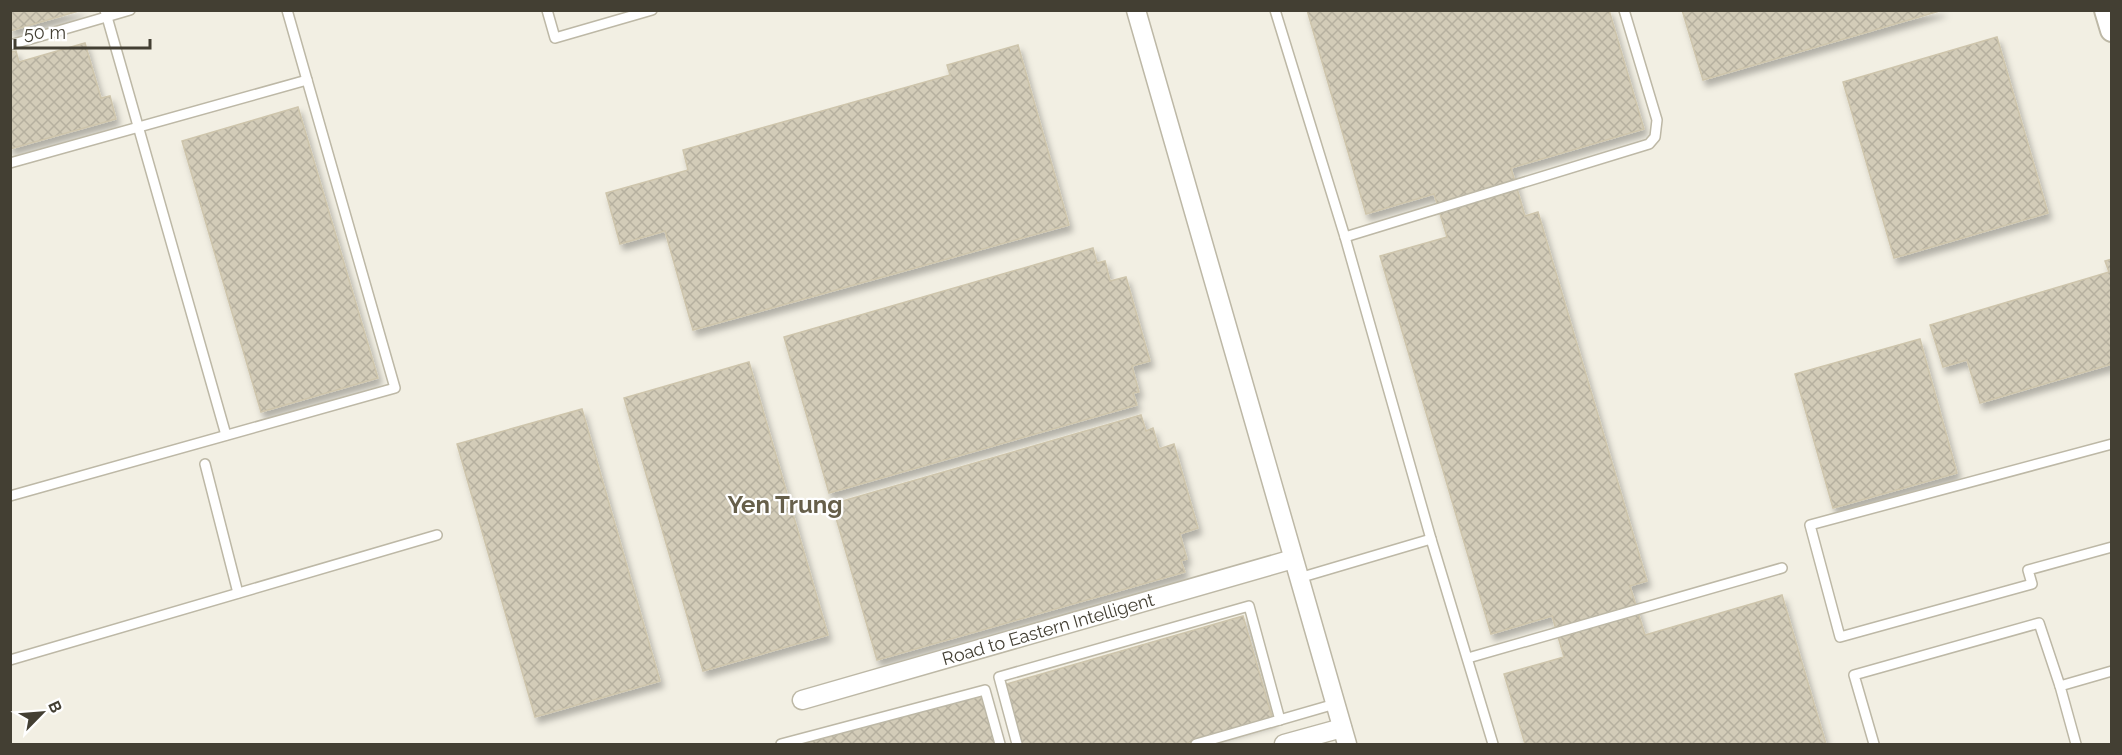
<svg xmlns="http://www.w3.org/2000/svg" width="2122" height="755" font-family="Raleway,sans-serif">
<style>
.building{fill:url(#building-cross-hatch);stroke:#cec5ac;stroke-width:1.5;filter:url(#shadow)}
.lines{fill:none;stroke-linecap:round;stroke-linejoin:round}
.service-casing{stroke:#bdb8a6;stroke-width:12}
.minor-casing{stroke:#bdb8a6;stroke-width:21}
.tertiary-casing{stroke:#bdb8a6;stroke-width:26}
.service{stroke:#fff;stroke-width:9}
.minor{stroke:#fff;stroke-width:18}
.tertiary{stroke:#fff;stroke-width:22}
.labels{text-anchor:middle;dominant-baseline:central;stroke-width:4.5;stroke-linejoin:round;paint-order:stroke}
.street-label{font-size:18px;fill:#433f33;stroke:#fff}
.district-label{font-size:24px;font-weight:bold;fill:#665f4a;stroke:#fff}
</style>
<defs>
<pattern id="building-cross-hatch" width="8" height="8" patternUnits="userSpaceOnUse" patternTransform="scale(1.5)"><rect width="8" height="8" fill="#d3ccb8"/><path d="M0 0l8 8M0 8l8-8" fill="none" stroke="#b6b09f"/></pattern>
<filter id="shadow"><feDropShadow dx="3.5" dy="6" stdDeviation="3" flood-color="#0004"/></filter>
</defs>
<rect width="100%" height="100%" fill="#f2efe3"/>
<g class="building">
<path d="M10,10H82L10,31Z"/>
<path d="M1307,10H1609L1644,129L1511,168L1525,216L1538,212L1647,581L1630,586L1645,635L1782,595L1826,744H1525L1504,674L1564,657L1552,616L1491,634L1380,256L1447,237L1434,194L1366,214Z"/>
<path d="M1682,10H1943L1703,80Z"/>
<path d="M1997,37L2048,213L1894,258L1843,82Z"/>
<path d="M85,43L101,98L110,96L116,119L10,149V52L16,51L19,62Z"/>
<path d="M1018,45L1069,225L693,330L665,231L620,244L606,193L688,170L683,150L950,75L947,65Z"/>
<path d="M298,107L378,378L261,412L182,141Z"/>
<path d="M1093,248L1097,263L1105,261L1110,281L1126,277L1150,361L1132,366L1139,392L1133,393L1137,405L829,493L784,337Z"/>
<path d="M2112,259V364L1980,403L1967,360L1943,367L1930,325L2109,272L2105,261Z"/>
<path d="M1920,339L1957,473L1833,508L1795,374Z"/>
<path d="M749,362L828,635L703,671L624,398Z"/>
<path d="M582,409L660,681L535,717L457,444Z"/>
<path d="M1141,415L1146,431L1153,428L1159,449L1174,444L1198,528L1180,534L1187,559L1181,561L1185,572L877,660L832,504Z"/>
<path d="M1243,616L1273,720L1185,744H1020L1003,685Z"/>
<path d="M984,691L999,744H798Z"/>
</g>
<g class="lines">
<defs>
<g id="service">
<path d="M105,10L226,435"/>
<path d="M547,10L555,38L652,10"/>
<path d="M1275,10L1345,237L1431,539L1493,744"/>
<path d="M10,45L130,10"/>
<path d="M10,163L307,80"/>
<path d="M1345,237L1649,144L1655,137L1657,120L1624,10"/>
<path d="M2112,444L1810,525L1840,637L2032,584L2028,570L2112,547"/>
<path d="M205,464L238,593"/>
<path d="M10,496L395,388L287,10"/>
<path d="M1299,578L1431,539"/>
<path d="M1468,658L1782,568"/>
<path d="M10,660L437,535"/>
<path d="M781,744L985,690L1000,744"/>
<path d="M1017,744L999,677L1249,606L1280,720"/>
<path d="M1196,744L1335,704"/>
<path d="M1874,744L1854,675L2039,623L2060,686"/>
<path d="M2076,744L2060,686L2112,671"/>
</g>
<g id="minor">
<path d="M1136,10L1347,744"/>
<path d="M802,700L1293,559"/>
<path d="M1284,744L1342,728"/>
</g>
<path id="tertiary" d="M2106,10L2112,30"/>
</defs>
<use href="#service" class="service-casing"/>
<use href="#minor" class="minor-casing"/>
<use href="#tertiary" class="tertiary-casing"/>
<use href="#service" class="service"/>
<use href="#minor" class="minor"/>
<use href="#tertiary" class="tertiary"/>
</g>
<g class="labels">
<g class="street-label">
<text transform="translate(1048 629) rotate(-16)">Road to Eastern Intelligent</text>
</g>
<g class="district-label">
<text x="785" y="504">Yen Trung</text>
</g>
</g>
<rect width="2122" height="755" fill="none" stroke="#433f33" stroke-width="24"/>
<g transform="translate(42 713) rotate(65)" stroke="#ffffff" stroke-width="4.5" paint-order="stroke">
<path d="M0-4.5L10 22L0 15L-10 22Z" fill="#433f33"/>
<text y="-9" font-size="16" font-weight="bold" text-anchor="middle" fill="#433f33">B</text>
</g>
<path d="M15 39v9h135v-9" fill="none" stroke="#433f33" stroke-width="3"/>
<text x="24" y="39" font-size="18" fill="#433f33" stroke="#ffffff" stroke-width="4.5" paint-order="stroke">50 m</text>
</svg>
